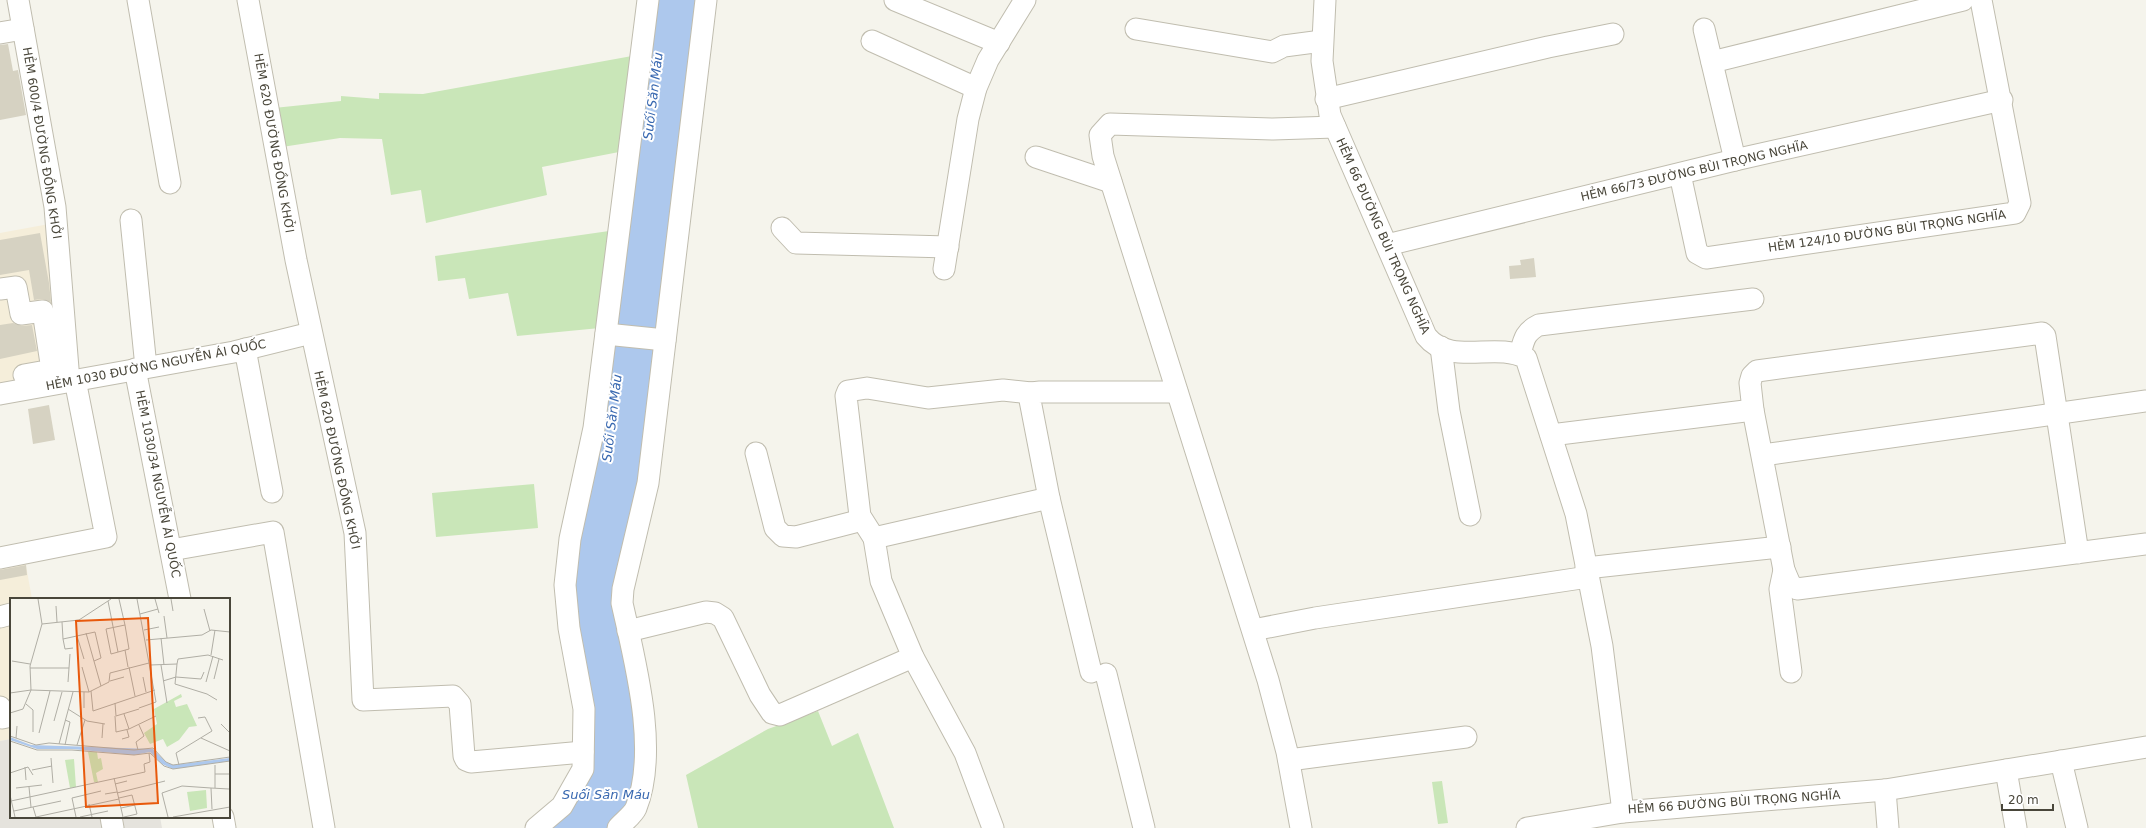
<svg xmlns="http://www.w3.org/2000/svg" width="2146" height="828" font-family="'DejaVu Sans',sans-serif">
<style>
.commercial{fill:#f5eeda}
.industrial{fill:#e5e3dd}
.green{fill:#c9e6b8}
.water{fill:#adc8ed}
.building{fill:#d6d2c2}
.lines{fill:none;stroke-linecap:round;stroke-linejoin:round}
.minor-casing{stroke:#c0bdaf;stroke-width:23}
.minor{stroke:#fff;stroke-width:21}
.labels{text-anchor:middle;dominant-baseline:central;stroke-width:4;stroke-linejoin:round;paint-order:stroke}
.street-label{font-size:12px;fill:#49463a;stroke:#fff}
.water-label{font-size:13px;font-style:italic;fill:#3868b0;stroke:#fff}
.inset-road{fill:none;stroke:#b0aea5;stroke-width:1}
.view{fill:#e8590c;fill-opacity:0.15;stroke:#e8590c;stroke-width:2}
.inset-edge{fill:none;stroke:#49463a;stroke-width:2}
</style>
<rect width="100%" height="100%" fill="#f5f4ec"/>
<g class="commercial">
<path d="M49,224L62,374L0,386V233Z"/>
<path d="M25,560L32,599H11V739L0,741V565Z"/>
</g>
<path class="industrial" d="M11,739V817H160L162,828H0V741Z"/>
<g class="green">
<path d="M632,56L619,152L542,167L547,195L426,223L421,190L391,195L382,139L340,138L282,147L274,108L341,101V96L379,99V93L423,94Z"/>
<path d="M609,231L600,328L517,336L508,293L469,299L465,278L438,281L435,256Z"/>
<path d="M534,484L538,528L436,537L432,493Z"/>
<path d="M818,711L832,746L858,733L894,828H698L686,775L768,729Z"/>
<path d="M1442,781L1448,823L1438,824L1432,782Z"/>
</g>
<path class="water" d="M654,0H700L643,476L618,586L636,701L640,765L631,806L609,828H544L588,771L570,585Z"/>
<g class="building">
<path d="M8,44L13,71L18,70L26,115L0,120V45Z"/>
<path d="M40,233L49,283L51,302L42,299L34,300L29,270L0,275V240Z"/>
<path d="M1534,258L1536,277L1510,279L1509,266L1521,265L1520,260Z"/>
<path d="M13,323L22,326L32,325L37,351L0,359V325Z"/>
<path d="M49,405L55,440L33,444L28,409Z"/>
<path d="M26,565L27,575L0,580V570Z"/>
</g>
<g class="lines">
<defs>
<g id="minor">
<path d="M18,0L55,207L69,381"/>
<path d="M138,0L170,183"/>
<path d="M248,0L296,260L355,533L363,700L453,696L460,704L464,756L466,760L471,762L583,752"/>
<path d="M895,0L999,43"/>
<path d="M1325,0L1322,61L1330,115L1426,336C1451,367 1495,341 1526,358L1576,514L1602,646L1623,812L1885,790L2146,747"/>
<path d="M1136,29L1272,52L1284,46L1322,41"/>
<path d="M1704,29L1735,160"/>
<path d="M0,33L23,29"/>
<path d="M872,41L976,88"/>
<path d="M1712,62L1963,0"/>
<path d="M1326,99L1548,47L1613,34"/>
<path d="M1036,157L1111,182"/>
<path d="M1680,174L1697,253L1706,258L2015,213L2020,203L1981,0"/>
<path d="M131,220L146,367"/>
<path d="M782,228L796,243L948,247"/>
<path d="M1387,245L1739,159L2002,100"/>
<path d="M944,269L968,119L976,88L988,60L1025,0"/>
<path d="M0,289L16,287L21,314L43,311L52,370L24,375"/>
<path d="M606,334L665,340"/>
<path d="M1441,347L1449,411L1470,515"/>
<path d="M245,349L272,492"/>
<path d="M1520,354C1524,339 1525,332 1539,325L1753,299"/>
<path d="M135,369L180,599"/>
<path d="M0,394L234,352L311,333"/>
<path d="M1551,435L1753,410"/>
<path d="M756,453L775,528L783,536L796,537L862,520"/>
<path d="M1763,455L2146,401"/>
<path d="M874,538L860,516L846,396L848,391L867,388L928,398L1003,390L1031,393"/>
<path d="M171,550L273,532L324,828"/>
<path d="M2078,553L2045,336L2042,333L1757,371L1752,376L1750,383L1753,410L1784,570L1790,584L1797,589L2146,544"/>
<path d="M0,558L106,537L75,380"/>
<path d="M1586,568L1780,547"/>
<path d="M1784,570L1780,589L1791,672"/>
<path d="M0,617L11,614"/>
<path d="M1253,630L1315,618L1588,577"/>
<path d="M628,631L706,612L715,613L723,618L760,695L772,713L780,715L913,657"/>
<path d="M1091,672L1049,498L1029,395L1031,393L1040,392H1177"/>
<path d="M1106,674L1144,828"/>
<path d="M0,707L2,718L11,716"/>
<path d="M1289,760L1466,737"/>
<path d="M2061,761L2077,828"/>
<path d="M2006,770L2016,828"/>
<path d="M1885,790L1888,828"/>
<path d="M111,817L113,828"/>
<path d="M223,817L225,828"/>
<path d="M536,828L562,806L583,769L584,709L569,628L565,585L570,539L594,428L648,0"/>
<path d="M618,828C623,822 633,815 636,808C659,750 635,662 622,603L623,589L648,483L706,0"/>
<path d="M993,828L965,753L913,657L881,581L874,538L1049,498"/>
<path d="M1301,828L1287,752L1268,680L1103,156L1100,135L1110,124L1273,129L1335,127"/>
<path d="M1527,828L1623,812"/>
</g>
</defs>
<use href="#minor" class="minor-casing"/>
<use href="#minor" class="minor"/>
</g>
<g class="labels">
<g class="street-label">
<text transform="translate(42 143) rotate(81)">HẺM 600/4 ĐƯỜNG ĐỒNG KHỞI</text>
<text transform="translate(274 143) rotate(80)">HẺM 620 ĐƯỜNG ĐỒNG KHỞI</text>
<text transform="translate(1694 171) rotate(-13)">HẺM 66/73 ĐƯỜNG BÙI TRỌNG NGHĨA</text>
<text transform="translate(1887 231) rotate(-8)">HẺM 124/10 ĐƯỜNG BÙI TRỌNG NGHĨA</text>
<text transform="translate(1383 236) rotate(66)">HẺM 66 ĐƯỜNG BÙI TRỌNG NGHĨA</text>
<text transform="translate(156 365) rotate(-11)">HẺM 1030 ĐƯỜNG NGUYỄN ÁI QUỐC</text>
<text transform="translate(337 460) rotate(78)">HẺM 620 ĐƯỜNG ĐỒNG KHỞI</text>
<text transform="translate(158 484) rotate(79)">HẺM 1030/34 NGUYỄN ÁI QUỐC</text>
<text transform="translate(1734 802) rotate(-4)">HẺM 66 ĐƯỜNG BÙI TRỌNG NGHĨA</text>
</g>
<g class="water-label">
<text transform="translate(653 96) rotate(-83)">Suối Săn Máu</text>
<text transform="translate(612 418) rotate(-83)">Suối Săn Máu</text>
<text x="606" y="794">Suối Săn Máu</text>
</g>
</g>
<g transform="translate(10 598)">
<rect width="220" height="220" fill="#f5f4ec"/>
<path d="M171,96L172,99L164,103L166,109L177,106L187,128L179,129L169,142L157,149L153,141L140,146L134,135L147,126L144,111ZM78,154H87L88,161L91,160L93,171L86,175L88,184H84ZM64,161L66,189L60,190L55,162ZM196,192L197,210L180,213L177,194Z" fill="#c9e6b8"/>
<path d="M0,139L21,147L143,151L156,164L163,167L220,160V163L163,171L152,166L140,154L124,157L62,151H27L0,142Z" fill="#adc8ed"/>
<path class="inset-road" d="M109,1L115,27L119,51L101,56L96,31L115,27M145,1L149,15M161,1L163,13M98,3L108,54M46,8L47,24M194,11L200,33M130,16L148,11M154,18L157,40M52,24L53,41L85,34L91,60L84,63M32,26L69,22L101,1M134,32L149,29M76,35L91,88M67,38L74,61M151,40L154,67M53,41L55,51L63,50M136,42L192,37L201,32L220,34M115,52L118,69M201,57L205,32M2,63L20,66M140,67L167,66M151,67L157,105M72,69L79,94M119,69L125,98M20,70H59M133,79L136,94M166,79L191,81L194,74M204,81L209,61M100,83L114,79M153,83L166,79M58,84L60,56M196,84L203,58M21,92L79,94L99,84L100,75L139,65L127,1M81,93L83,113L145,92M0,95L21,92M207,102L197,96L165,86L167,66L168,61L198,57L213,62M105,105L106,118L129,111M16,106L23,112V134M74,110V94M129,110L146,104L139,65M58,111L77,123L95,126M0,115L13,111L21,92L20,68L32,26L28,1M114,116L119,131L146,118M105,118L106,134L119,131M55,122L60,124L55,147M44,123L52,94M211,126L220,135M29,135L40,93M0,138L26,147L39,145L124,152L143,150L156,164L163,167L220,159M6,140L7,128M92,140L93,126M191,140L220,153M112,141L119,139L117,132M0,143L27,152H62L124,157L140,155L154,168L163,171L220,163M49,146L63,94M67,147L75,122M128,152L126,144L134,138L129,127M41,160L43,185M169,167L166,155L202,133L195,119L188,120M205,167V190M15,169L16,182M22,172L42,168M0,175L18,169L23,177M205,176H220M104,180L113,219M105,186L117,183M19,189L21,209M6,190L32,187M201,190L219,191M107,195L155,183M95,196L107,194M0,197L5,219M109,200L122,197L127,216L114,219M1,203L135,174L134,166L140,164L139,155M79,206L82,219M23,209L26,219L109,201M111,210L125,207M4,213L51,203M66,219L62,200L91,193M70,219L98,213M158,219L152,195L172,188L201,190L202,211M163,219L220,209"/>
<path class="view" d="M138,20L148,205L76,209L66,23Z"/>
<rect width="220" height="220" class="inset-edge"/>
</g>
<path d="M2002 804v6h51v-6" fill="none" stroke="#49463a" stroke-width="2"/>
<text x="2008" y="804" font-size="12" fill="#49463a" stroke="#ffffff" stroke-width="3" paint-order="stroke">20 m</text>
</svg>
